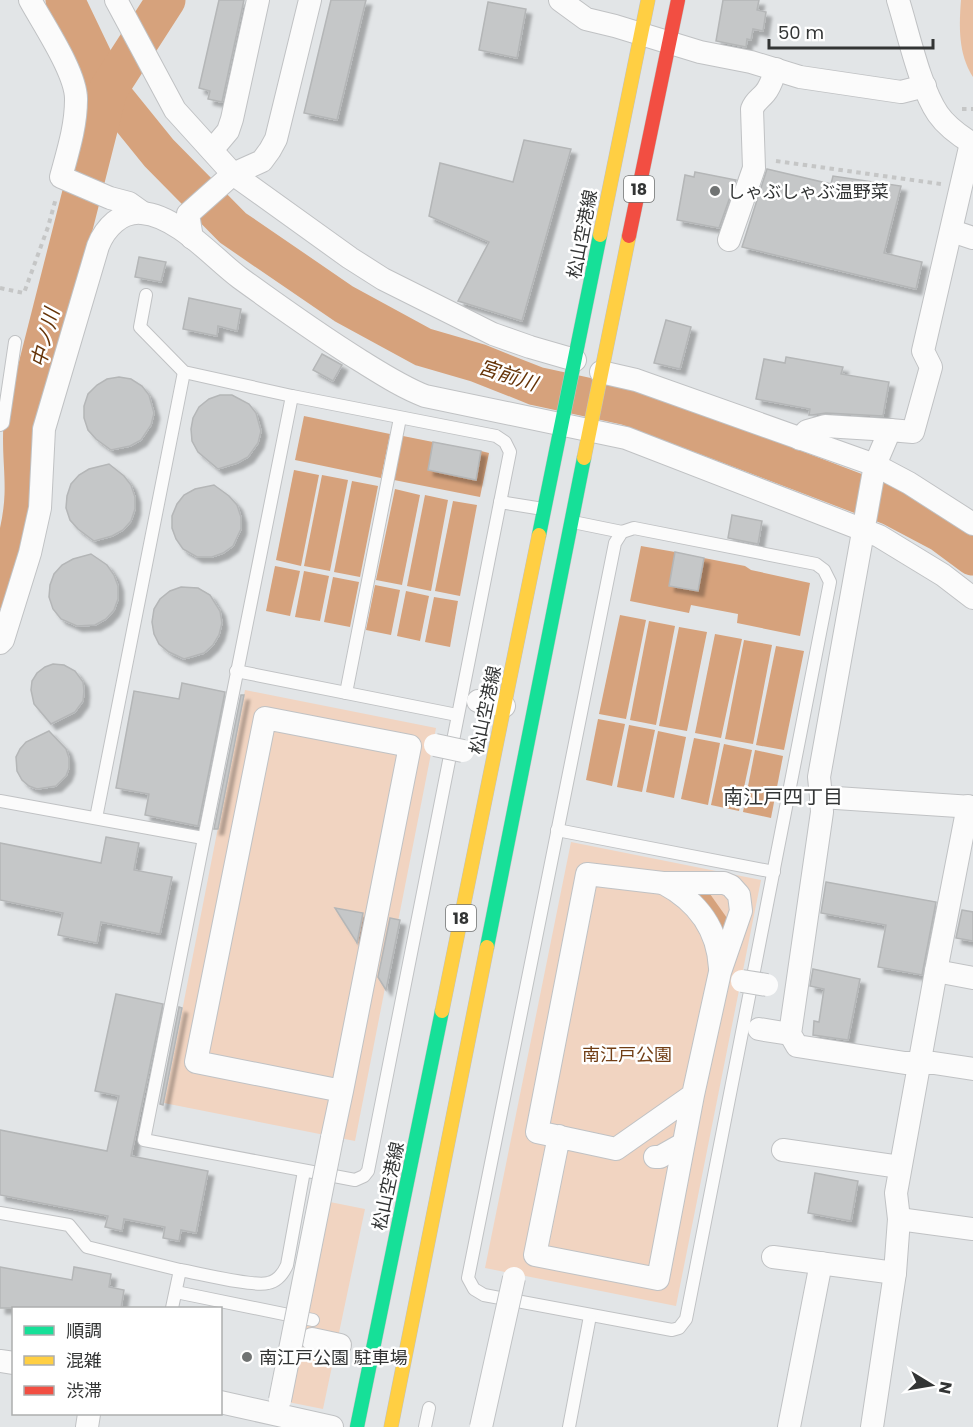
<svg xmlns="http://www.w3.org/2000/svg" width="973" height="1427" font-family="Poppins,'Noto Sans JP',sans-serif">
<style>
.green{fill:#f1d4c1}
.forest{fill:#e8bea0}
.water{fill:#d6a27c}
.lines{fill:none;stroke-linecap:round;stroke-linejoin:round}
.river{stroke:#d6a27c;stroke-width:39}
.building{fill:#c5c7c8;stroke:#b4b6b7;stroke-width:1.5;filter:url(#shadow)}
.lane-casing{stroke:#c0c2c4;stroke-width:14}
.street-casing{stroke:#c0c2c4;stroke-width:24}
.fast-casing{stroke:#c0c2c2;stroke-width:15}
.slow-casing{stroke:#c0c2c2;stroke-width:15}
.jam-casing{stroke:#c0c2c2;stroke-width:15}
.path{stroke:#c5c6c6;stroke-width:4;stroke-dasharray:4.5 4.5;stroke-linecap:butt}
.lane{stroke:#fbfbfb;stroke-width:12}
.street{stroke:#fbfbfb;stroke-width:22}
.fast{stroke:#16e098;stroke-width:14}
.slow{stroke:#ffcf43;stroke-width:14}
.jam{stroke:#f24e42;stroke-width:14}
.street-bridge-casing{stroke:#c0c2c4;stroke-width:24;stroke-linecap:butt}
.street-bridge{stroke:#fbfbfb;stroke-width:22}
.poi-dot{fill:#707373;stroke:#fff;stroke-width:2}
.labels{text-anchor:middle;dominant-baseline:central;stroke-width:5;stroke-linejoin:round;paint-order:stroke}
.shield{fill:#fff;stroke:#707272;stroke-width:1.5}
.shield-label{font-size:16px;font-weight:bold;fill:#333535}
.poi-label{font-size:18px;fill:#333535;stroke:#fff;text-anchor:start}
.street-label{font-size:18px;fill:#333535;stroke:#fff}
.park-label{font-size:18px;fill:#713e15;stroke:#fff}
.water-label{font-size:20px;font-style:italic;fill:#653307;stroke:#fff}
.neighbourhood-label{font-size:20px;fill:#333535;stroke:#fff}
</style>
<defs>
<filter id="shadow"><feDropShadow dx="5.5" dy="5.5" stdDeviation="1.5" flood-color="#0004"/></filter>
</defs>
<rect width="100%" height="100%" fill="#e2e5e7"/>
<g class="green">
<path d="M245,690L436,728L355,1141L164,1103Z"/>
<path d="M571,842L761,880L676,1306L485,1268Z"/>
<path d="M310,1198L365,1209L323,1409L288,1402L298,1324L312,1326L315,1314L289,1308Z"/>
</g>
<path class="forest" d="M961,0H973V77C958,54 959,26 961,0Z"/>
<g class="water">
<path d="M304,416L390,434L381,478L295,460Z"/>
<path d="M403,436L433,442L428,470L476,479L481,451L489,453L480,497L394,480Z"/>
<path d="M294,470L319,475L301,566L276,560Z"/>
<path d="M322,475L348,480L330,571L304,566Z"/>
<path d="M352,481L378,486L360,577L334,572Z"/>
<path d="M395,489L420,495L402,585L376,580Z"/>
<path d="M425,495L448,500L431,591L407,586Z"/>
<path d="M453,501L477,505L460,596L435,591Z"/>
<path d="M641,546L675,552L669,586L697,591L704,558L745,566L751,570L810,583L800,636L737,623L738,614L691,605L689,613L630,601Z"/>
<path d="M275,566L300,571L290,616L266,611Z"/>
<path d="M304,571L329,576L320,621L295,617Z"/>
<path d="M333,577L359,582L350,627L324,622Z"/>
<path d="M375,585L400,590L391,635L366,630Z"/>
<path d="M406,591L429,596L420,641L397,636Z"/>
<path d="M434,597L458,601L450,647L425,642Z"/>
<path d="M620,615L646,620L626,719L599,714Z"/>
<path d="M649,621L675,626L656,725L630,720Z"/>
<path d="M679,627L707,632L687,731L659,726Z"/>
<path d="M715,634L742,639L721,738L695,733Z"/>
<path d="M744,640L772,645L753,744L725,739Z"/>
<path d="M776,646L804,651L784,750L756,745Z"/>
<path d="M598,719L625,724L612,786L586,780Z"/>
<path d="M629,725L655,730L642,792L617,787Z"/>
<path d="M658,731L686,737L674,798L646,792Z"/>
<path d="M694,738L720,743L708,805L681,799Z"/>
<path d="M724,744L752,750L739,811L711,805Z"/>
<path d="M755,750L783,756L771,818L743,812Z"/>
<path d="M689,892L710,894L727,918L724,933Z"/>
</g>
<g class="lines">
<g class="river">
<path d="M65,0L108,90L159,153L233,228L344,304L423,347L478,363L536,386L628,406L891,506L942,533L973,556"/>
<path d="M0,589C13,561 23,525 24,495C25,471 21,449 23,425L108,90L166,0"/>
</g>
</g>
<g class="building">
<path d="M219,0H244L222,102L208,99L210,91L199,88Z"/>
<path d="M331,0H366L337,120L304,113Z"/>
<path d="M723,0H759L757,10L766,12L763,31L753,29L751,40L747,39L746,47L716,41Z"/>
<path d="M488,2L526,9L517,58L479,50Z"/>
<path d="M524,140L571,149L522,321L458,301L489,242L429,216L440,163L513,182Z"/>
<path d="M767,169L831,184L833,176L901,186L884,253L922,262L916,289L742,247Z"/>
<path d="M695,172L736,180L719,228L677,220L685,175L694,177Z"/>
<path d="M139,257L166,262L161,282L135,277Z"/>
<path d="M189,298L241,309L237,331L218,326L217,336L183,329Z"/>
<path d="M666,320L691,327L680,369L654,363Z"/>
<path d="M322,354L342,365L333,381L313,370Z"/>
<path d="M786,357L843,367L841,374L889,382L883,416L826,413L812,415H809L810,409L756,399L764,359L785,363Z"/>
<path d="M119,377L131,379L142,386L149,395L154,413L151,425L141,440L130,446L111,450L96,439L88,430L84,418V406L88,394L97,385L107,379Z"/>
<path d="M220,395H232L249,404L256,413L261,431L258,443L248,457L237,463L218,469L198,452L192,441L191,429L193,418L199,407L209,399Z"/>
<path d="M433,442L481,451L476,480L428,470Z"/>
<path d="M109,464L124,476L131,485L135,497V509L131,521L123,530L112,536L94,541L78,529L70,520L66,508L67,496L71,484L79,475L89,469Z"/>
<path d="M214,485L229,496L237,505L241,517V529L233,546L223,553L212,557H197L183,549L176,539L172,528V516L177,504L184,495L195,489Z"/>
<path d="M732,515L762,521L758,544L728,538Z"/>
<path d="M675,552L704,558L698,591L669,586Z"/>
<path d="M91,554L107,565L114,575L118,586V599L114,610L106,619L95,625L77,626L61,619L53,609L49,597L50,585L54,574L62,565L73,559Z"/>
<path d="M181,587L198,588L210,595L220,611L222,623L219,635L213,645L204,653L184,659L169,652L159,644L154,634L152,622L154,609L160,599L170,591Z"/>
<path d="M53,664L64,665L75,671L83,682L84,691L83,701L75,712L51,724L34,704L31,690L32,681L37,673L45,667Z"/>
<path d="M182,683L225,692L198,826L145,815L149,794L116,788L134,691L179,699Z"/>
<path d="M241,695H244L218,829H214Z"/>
<path d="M49,731L66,749L69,758V768L66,776L56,786L37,789L29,786L22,780L17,771L16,757L20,749L26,742Z"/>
<path d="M106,837L139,843L134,870L172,877L160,934L101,922L97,943L58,935L63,913L0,900V843L101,863Z"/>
<path d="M826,882L936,902L922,975L878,967L886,925L821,913Z"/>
<path d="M335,908L363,913L357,943L356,941Z"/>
<path d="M962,910L973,912V941L956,938Z"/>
<path d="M390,918L400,920L386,990L378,977Z"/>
<path d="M813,969L860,979L848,1040L813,1035L814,1021L819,1022L824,989L810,986Z"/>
<path d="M116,994L163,1004L131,1156L208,1171L196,1233L181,1230L179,1241L163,1238L165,1227L124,1219L122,1231L105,1227L108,1216L0,1195V1130L107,1151L119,1096L95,1091Z"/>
<path d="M179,1007L182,1008L163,1105L160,1104Z"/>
<path d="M815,1173L858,1181L851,1221L808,1213Z"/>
<path d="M0,1267L72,1280L74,1267L111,1274L109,1287L124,1290L121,1308H0Z"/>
</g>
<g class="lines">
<defs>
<g id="lane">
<path d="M146,295L140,327L184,372L292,396"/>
<path d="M292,396L496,436L505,442L510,452L368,1171L364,1176L355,1180L144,1140Z"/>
<path d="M0,425L3,423L15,342"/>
<path d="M500,502L543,509"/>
<path d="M573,522L622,532"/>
<path d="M634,528L816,564L824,570L830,582L686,1319L679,1328L672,1330L484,1295L474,1289L468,1278L615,543L622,532Z"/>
<path d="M236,671L457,715"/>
<path d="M346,693L400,418"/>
<path d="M0,801L203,838"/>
<path d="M96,818L184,372"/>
<path d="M557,830L774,872"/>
<path d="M0,1213L69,1225L87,1247L180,1270"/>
<path d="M176,1292L313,1320"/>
<path d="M172,1308L180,1270C198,1273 253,1287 268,1283C278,1281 283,1274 287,1265L304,1171"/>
<path d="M425,1427L429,1408"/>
<path d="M569,1427L590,1316"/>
</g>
<g id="street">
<path d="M30,0C43,24 77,74 76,100C76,126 68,151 61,177L110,198L129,203L143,213"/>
<path d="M116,0L175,110L233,174L350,258L383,279L493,334L530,347L575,360"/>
<path d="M560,0L586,19L615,26L700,52L751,62L800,77L901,92L925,86"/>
<path d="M898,0C908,32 920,88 938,114C947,127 960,136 973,144"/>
<path d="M971,143L923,351L931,367L913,432L890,430L875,465L819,777L821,797L973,807"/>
<path d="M212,150L228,131L232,119L258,0"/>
<path d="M952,231L973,238"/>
<path d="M192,238L188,214L233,174L262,161L270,150L276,139L310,0"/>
<path d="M729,240L754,168L752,109C755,101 760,99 765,93C771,86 773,77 776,69"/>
<path d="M601,372L636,380L875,465L909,483L973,524"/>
<path d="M800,439L807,431L825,426L890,430"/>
<path d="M0,643L3,640L30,553L40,508L44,429L98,246C105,228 121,211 142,213C178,216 213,258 240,278C280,307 319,335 361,361C382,374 402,387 425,396L626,438L879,536L943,575L973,598"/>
<path d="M480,702L478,701L504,706"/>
<path d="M821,797L822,812L790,1034L797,1046L905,1063H934L973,1069"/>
<path d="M663,883C697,901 718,929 720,968"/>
<path d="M936,971L973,978"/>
<path d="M759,1029L790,1034"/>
<path d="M559,1136L535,1255L658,1279L693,1095L720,972L741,911L739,895L731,886L724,883H663L587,874L537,1132L616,1149L693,1095"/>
<path d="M332,1138L342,1091L410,746L265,718L196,1062L342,1091"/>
<path d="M783,1150L900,1167"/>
<path d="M655,1157H660L683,1144"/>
<path d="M899,1219L973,1229"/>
<path d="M773,1257L895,1273"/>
<path d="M312,1339L340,1345"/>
<path d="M0,1361L14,1363"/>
<path d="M220,1402L332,1427"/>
<path d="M87,1427L89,1414"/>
<path d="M789,1427L821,1263"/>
<path d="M872,1427L895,1273L899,1219L896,1193L936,971L968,806"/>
</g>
<g id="fast">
<path d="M539,535L600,235"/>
<path d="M487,947L584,458"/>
<path d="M357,1427L442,1011"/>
</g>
<g id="slow">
<path d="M600,235L648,0"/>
<path d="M584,458L629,236"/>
<path d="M442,1011L539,535"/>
<path d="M391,1427L487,947"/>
</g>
<path id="jam" d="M629,236L678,0"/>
</defs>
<use href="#lane" class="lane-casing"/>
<use href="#street" class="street-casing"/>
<use href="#fast" class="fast-casing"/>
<use href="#slow" class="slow-casing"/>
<use href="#jam" class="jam-casing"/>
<g class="path">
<path d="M962,109H973"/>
<path d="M776,161L941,184"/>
<path d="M0,288L24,293L48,227L56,198"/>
</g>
<use href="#lane" class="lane"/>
<use href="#street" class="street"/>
<use href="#fast" class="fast"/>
<use href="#slow" class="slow"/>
<use href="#jam" class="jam"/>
<defs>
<g id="street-bridge">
<path d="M435,745L463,751"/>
<path d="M742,981L767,985"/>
<path d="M280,1400L332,1138"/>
<path d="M481,1427L514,1278"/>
</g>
</defs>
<use href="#street-bridge" class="street-bridge-casing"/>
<use href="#street-bridge" class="street-bridge"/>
</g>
<g class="poi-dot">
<circle cx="715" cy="191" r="6"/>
<circle cx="247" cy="1357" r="6"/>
</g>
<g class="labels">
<g class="shield">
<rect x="624" y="176" width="30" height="26" rx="4.5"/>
<rect x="446" y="905" width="30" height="26" rx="4.5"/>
</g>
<g class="shield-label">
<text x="639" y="189">18</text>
<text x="461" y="918">18</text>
</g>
<g class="poi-label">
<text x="727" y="191">しゃぶしゃぶ温野菜</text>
<text x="259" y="1357">南江戸公園 駐車場</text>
</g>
<g class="street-label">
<text transform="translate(582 234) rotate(-79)">松山空港線</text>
<text transform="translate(485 710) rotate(-78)">松山空港線</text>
<text transform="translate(388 1186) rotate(-78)">松山空港線</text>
</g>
<g class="park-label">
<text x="627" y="1054">南江戸公園</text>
</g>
<g class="water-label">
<text transform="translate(45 338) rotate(-76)">中ノ川</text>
<text transform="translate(508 375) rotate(18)">宮前川</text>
</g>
<g class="neighbourhood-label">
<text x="783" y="797">南江戸四丁目</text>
</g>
</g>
<rect x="12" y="1307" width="210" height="108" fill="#ffffff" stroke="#adaeae" stroke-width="1.5"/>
<rect x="24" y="1326" width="30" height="9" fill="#16e098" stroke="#adaeae" stroke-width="1.5"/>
<text x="66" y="1337" font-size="18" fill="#333535">順調</text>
<rect x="24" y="1356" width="30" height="9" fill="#ffcf43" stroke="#adaeae" stroke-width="1.5"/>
<text x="66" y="1367" font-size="18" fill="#333535">混雑</text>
<rect x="24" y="1386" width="30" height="9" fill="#f24e42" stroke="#adaeae" stroke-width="1.5"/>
<text x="66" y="1397" font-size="18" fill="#333535">渋滞</text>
<g transform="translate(931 1385) rotate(101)" stroke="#ffffff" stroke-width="4.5" paint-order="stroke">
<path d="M0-4.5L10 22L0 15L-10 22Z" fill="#333535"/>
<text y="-9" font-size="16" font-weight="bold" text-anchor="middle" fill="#333535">N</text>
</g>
<path d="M769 39v9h164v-9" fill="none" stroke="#333535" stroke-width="3"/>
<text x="778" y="39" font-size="18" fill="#333535" stroke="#ffffff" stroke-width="4.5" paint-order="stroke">50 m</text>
</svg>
